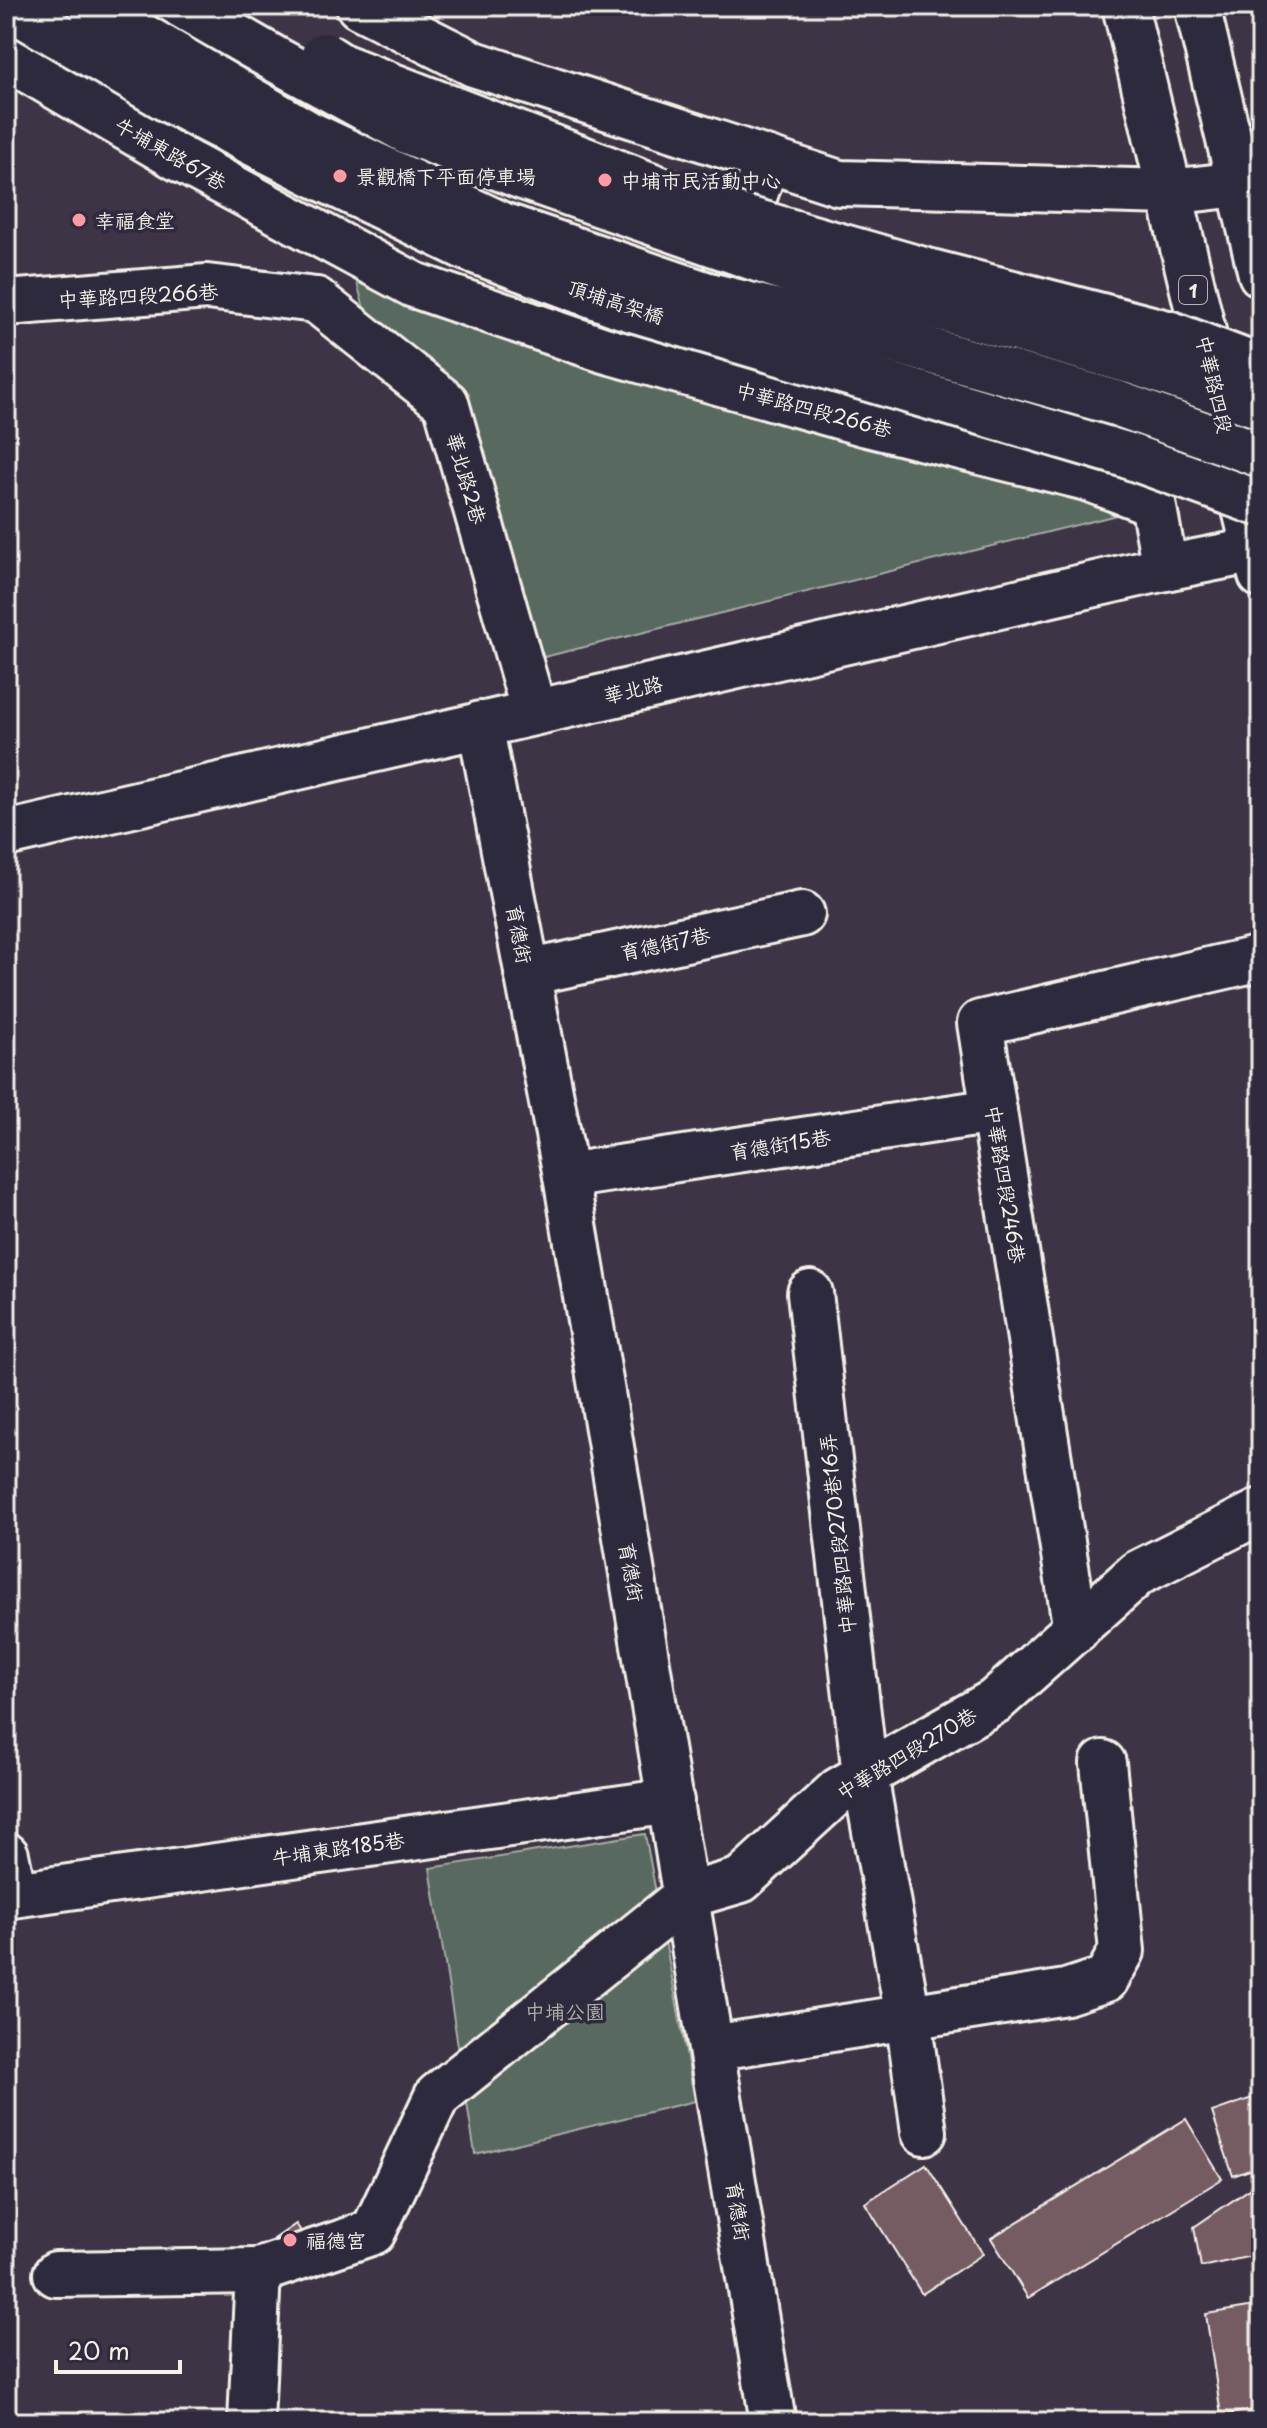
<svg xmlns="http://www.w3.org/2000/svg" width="1267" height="2428" font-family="'Playpen Sans','LXGW WenKai TC',sans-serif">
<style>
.green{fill:#596961;stroke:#a6ada4;stroke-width:2}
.building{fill:#745c64;stroke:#f4f1e8;stroke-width:2}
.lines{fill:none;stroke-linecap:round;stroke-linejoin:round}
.minor-casing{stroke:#f4f1e8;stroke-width:50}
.major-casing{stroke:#f4f1e8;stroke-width:50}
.minor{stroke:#2f2a3d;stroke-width:44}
.major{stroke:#2f2a3d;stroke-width:44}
.minor-bridge-casing{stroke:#f4f1e8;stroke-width:50;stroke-linecap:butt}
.minor-bridge{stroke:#2f2a3d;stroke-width:44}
.poi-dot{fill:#ff9aa2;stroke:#2f2a3d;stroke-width:3}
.labels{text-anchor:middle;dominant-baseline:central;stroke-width:7;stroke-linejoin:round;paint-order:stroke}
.shield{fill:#2f2a3d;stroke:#b9b5b5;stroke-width:2}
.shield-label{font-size:18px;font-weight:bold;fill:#f4f1e8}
.street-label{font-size:20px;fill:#f4f1e8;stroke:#2f2a3d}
.poi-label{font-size:20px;fill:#f4f1e8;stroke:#2f2a3d;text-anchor:start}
.park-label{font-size:20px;fill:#aeb4ab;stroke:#2f2a3d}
</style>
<rect width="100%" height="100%" fill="#3d3445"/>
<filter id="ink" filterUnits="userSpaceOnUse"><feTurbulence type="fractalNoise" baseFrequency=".0125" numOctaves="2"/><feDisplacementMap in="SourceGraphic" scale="16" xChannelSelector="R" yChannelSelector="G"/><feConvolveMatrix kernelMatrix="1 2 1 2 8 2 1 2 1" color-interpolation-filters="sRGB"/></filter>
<g filter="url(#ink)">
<g class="green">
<path d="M355,276L687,395L1125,513L536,659L464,393L366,315Z"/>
<path d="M645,1834L695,2101L475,2154L430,1868Z"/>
</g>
<g class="building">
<path d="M1261,2095V2166L1233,2176L1212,2112Z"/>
<path d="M1186,2119L1222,2179L1028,2298L991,2238Z"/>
<path d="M926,2164L983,2254L922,2294L865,2203Z"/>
<path d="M1261,2184V2254L1201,2267L1194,2227L1254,2186Z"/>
<path d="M296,2224L307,2240L284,2255L274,2239Z"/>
<path d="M1261,2305V2409L1221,2415L1206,2314Z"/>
</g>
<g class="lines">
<defs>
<g id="minor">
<path d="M359,6L474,64L839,183L1170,192L1239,184"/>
<path d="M6,57L176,157L414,285L604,350L867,424L1087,478L1153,503L1165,568"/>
<path d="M316,300L446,403L534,712"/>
<path d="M6,303L207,287L316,300"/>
<path d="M707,331L767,160"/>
<path d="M480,724L566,1176L773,2422"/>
<path d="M6,834L1165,568L1261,549"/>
<path d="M527,973L802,914"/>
<path d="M566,1176L994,1111"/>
<path d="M810,1293L865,1775L908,2017L924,2132"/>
<path d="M1076,1630L980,1023L1261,958"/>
<path d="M6,1855L14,1894"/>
<path d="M6,1896L671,1801"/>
<path d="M712,2048L1066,1992L1106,1979L1122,1951L1103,1763"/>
<path d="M56,2274L258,2271"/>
<path d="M251,2422L258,2271L373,2232L437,2096L686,1896L741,1880L839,1790L995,1701L1138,1573L1261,1511"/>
</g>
<g id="major">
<path d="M1125,6L1215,381"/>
<path d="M1197,6L1261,274"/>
<path d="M1234,464L1261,575"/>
</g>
</defs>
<use href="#minor" class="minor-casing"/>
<use href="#major" class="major-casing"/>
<use href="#minor" class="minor"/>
<use href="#major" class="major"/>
<defs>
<g id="minor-bridge">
<path d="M8,6L171,101L314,174L467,248L622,306L1123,454L1261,504"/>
<path d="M91,6L309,134L502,225L705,294L902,343L1116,403L1261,455"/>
<path d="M183,6L273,58L407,131L523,177L829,284L952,311L1134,362L1261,406"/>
<path d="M324,55L341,66L715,210L923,270L1171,334L1261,368"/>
</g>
</defs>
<use href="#minor-bridge" class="minor-bridge-casing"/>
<use href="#minor-bridge" class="minor-bridge"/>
</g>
</g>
<g class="poi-dot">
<circle cx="340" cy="176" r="8"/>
<circle cx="605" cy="180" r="8"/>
<circle cx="79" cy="220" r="8"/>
<circle cx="290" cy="2240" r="8"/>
</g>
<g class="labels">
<rect class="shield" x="1179" y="276" width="28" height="28" rx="6"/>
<g class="shield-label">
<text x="1193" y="290">1</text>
</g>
<g class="street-label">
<text transform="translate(171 153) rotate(30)">牛埔東路67巷</text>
<text transform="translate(138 295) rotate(-3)">中華路四段266巷</text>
<text transform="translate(616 301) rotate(18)">頂埔高架橋</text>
<text transform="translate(1215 384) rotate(77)">中華路四段</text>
<text transform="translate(814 409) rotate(15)">中華路四段266巷</text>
<text transform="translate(467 478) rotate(74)">華北路2巷</text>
<text transform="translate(633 689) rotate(-13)">華北路</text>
<text transform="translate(520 934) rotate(79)">育德街</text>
<text transform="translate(665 943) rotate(-12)">育德街7巷</text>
<text transform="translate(780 1144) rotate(-9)">育德街15巷</text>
<text transform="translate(1006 1184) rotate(81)">中華路四段246巷</text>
<text transform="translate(837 1534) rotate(-96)">中華路四段270巷16弄</text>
<text transform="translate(632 1572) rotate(80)">育德街</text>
<text transform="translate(906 1753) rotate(-31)">中華路四段270巷</text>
<text transform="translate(338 1848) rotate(-8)">牛埔東路185巷</text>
<text transform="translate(739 2211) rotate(81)">育德街</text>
</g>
<g class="poi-label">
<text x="356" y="176">景觀橋下平面停車場</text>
<text x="621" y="180">中埔市民活動中心</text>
<text x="95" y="220">幸福食堂</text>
<text x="306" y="2240">福德宮</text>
</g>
<g class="park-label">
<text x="565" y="2011">中埔公園</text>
</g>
</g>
<rect width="1267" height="2428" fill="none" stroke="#2f2a3d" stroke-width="32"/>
<rect x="16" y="16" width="1235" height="2396" fill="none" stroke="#f4f1e8" stroke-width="3" filter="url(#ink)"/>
<path d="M56 2360v12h124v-12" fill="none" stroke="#f4f1e8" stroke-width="4"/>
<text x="68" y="2360" font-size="24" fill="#f4f1e8" stroke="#2f2a3d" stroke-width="6" paint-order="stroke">20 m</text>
</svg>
